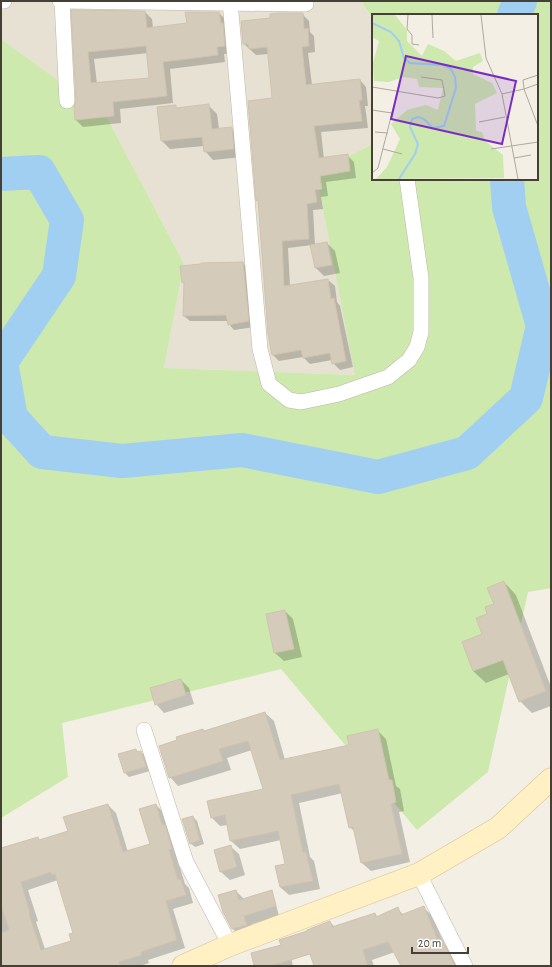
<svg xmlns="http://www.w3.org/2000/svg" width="552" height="967" font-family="'Alegreya Sans',sans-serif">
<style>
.residential{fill:#e7e1d3}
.green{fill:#cde9ad}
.shadow{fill:#0003;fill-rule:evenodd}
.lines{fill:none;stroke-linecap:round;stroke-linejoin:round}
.river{stroke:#a0cff2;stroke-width:34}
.building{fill:#d5cbbb;stroke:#d0c3ae;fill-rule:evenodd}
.minor-casing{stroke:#bfb7a8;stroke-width:16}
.secondary-casing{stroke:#d5c494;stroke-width:23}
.minor{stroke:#fff;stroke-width:15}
.secondary{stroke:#fff1c4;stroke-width:22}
.inset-river{fill:none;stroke:#a0cff2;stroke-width:2}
.inset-road{fill:none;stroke:#aea99f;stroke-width:1}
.view{fill:#7b2cbf;fill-opacity:0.15;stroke:#7b2cbf;stroke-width:2}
.inset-edge{fill:none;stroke:#463f35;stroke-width:2}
</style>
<rect width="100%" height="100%" fill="#f3efe5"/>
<path class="residential" d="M1,1H361L372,19L373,27V144L316,172L356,375L164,368L184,264L105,114L1,39Z"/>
<path class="green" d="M361,1H551V588L528,592L488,772L417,830L281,669L62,723L68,777L1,818V39L105,114L184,264L164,368L355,375L316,172L373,144V179H537V15H373V27L372,18Z"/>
<g class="shadow">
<path d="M73,11L145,12L152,19L153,28L188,24L219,13L226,20L232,53L224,54L225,62L170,69L173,103L120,109L121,123L83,127L76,120L77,101ZM148,53L150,79L97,84L94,59Z"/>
<path d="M302,14L309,21L310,32L314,36L315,52L308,53L312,85L360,80L366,87L368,106H365L368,128L321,132L324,159L347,155L354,162L356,178L326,182L328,196L321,197L323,209L313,210L315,245L327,243L335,251L340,273L324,276L316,268L312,245L288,248L290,286L328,280L335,286L337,302L340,306L353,367L340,370L333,363L332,360L310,364L303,357L279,361L273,355L259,202L257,200L273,99L269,54L256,55L244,44Z"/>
<path d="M208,105L217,114L219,129L231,128L240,136L242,157L213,160L205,151L204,146L170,149L162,141L175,106L178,109Z"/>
<path d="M243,263L249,269L254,327L234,330L229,324L228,321H190L184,316L185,285L183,282Z"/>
<path d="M504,582L516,595L551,687V706L532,713L520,701L509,674L486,683L473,671L489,615L495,604Z"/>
<path d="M285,611L293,619L302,657L284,661L275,653L267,615Z"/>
<path d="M181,680L189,688L194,704L164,713L156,704Z"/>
<path d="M265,713L274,721L285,760L351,745L377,730L386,739L396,786L400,789L404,811L399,812L410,862L371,871L362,863L356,833L350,827L343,793L299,803L310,857L314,861L320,889L289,895L280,887L276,867L287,865L281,840L240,849L231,841L228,825L220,826L212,818L264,790L252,750L227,758L231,770L178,786L170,777L204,731Z"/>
<path d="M136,750L138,753L141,752L145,756L150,771L129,777L125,773Z"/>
<path d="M108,805L116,813L128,852L151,845L156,805L164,813L180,857L177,858L185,884L189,888L193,903L173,909L185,948L148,960L149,963L140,966H1V849L38,838L40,841L69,832ZM58,880L74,934L73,942L45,949L36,922L38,921L28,890Z"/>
<path d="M193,817L197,821L204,844L195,847L190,843Z"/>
<path d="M230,846L239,854L245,875L230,880L221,872Z"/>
<path d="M236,891L244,899L266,893L275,901L279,916L252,924L254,933L241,937L233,929Z"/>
<path d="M423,907L433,917L444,944L451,950L459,966H402L395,952L372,960L374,966H315L330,922L335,927L375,914L378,917L397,909L404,915Z"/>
<path d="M291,957L293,966H255Z"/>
</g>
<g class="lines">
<g class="river">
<path d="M514,15L520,1"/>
<path d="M1,174L39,172L67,220L59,276L1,362"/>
<path d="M1,362L11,418L42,452L122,461L242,450L378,477L467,453L526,398L543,326L509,207L507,179"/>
</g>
</g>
<g class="building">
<path d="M71,10L145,11L147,28L187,23L185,12H219L221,23H223L225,46L217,47L218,55L163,62L167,96L113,102L114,116L75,120L74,107L76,101ZM146,46L149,78L91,83L88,52Z"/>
<path d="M280,13H303L304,29L308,28L309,46L302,47L306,85L360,79L362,100H359L362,121L314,126L319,158L348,154L350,171L320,176L322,189L315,190L317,202L307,204L309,239L282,241L284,286L328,279L331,299L334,298L346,361L332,364L330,353L303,358L301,350L272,355L268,334L258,200L256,201L248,101L272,98L271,86L267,47L249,49L248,44H243L241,21L270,18V14Z"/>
<path d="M209,104L212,129L232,127L234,149L204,152L202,137L161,141L157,107L176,105V108Z"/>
<path d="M327,242L332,265L315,268L310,245Z"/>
<path d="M243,262L249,321L228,325L226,315L183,316L184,282L182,283L180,266L201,264V263Z"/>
<path d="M504,581L546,691L519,702L503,660L473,671L462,642L482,634L476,618L487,614L485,607L494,604L487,588Z"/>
<path d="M285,610L294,649L274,653L266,614Z"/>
<path d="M181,679L186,695L155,705L150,688Z"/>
<path d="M265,712L280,760L349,745L347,736L378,729L389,780H392L396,802L391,804L402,854L361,863L353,827L349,828L339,784L291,795L303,852H306L313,881L280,887L275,866L285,864L278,831L230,841L225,815L211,818L207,801L263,789L248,741L219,749L223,761L169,778L159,746L177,740L176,737L203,729L204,731Z"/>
<path d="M136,749L137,752L141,751L146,767L124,773L118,754Z"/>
<path d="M108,804L123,852L150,844L139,809L156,804L162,825L165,824L172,849L169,850L178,880L181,879L186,895L166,901L177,940L141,952L142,955L119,962L120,966H1V933L9,930L1,905V848L38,837L39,840L68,831L63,817ZM51,872L52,875L55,874L73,933L69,934L71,941L41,950L29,914L30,913L21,882Z"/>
<path d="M193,816L200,840L190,844L182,819Z"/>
<path d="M231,845L237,867L220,872L214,850Z"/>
<path d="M236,890L239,900L272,890L276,906L244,916L247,925L232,929L223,912L218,895Z"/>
<path d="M424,906L438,941L442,939L455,966H401L388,942L363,950L368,966H314L310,954L271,966H254L251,953L281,945L279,940L307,931V930L330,921L332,927L375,913L376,917L398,907L401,915Z"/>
</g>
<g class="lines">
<defs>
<g id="minor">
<path d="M1,1H4"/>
<path d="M60,1L306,4"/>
<path d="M62,1L67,101"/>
<path d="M230,1L260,349L269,384L289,400L301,402L339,394L388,377L409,360L417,347L421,332V278L407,179"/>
<path d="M144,730L186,862L230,945"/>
<path d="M419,874L465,966"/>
</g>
<path id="secondary" d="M183,966L230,945L419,874L498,828L551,779"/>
</defs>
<use href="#minor" class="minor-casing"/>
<use href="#secondary" class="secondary-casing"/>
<use href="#minor" class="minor"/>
<use href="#secondary" class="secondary"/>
</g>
<g transform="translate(372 14)">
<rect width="166" height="166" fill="#f3efe5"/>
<path d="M0,1H23L35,16V27L50,42L56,30L72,37L84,47L108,39L111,47L101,53V60L120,69L125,79L103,90L104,117L110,118L113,127L131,141L132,164L4,165L15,153L28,125L19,110L35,96L54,91L66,96L71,74L47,73L45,65L31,63L17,68L2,67L1,49L7,27L0,23Z" fill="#cde9ad"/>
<path class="inset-river" d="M0,9L19,18L27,27L32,44L38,49L71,51L79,55L83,63L84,74L72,112L61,114L52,105L46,103L40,105L38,113L46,130L43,140L27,165"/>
<path class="inset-road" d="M36,1L35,15L40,21V30L47,31M60,1L61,24M109,1L114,44L130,80L146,165M166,61L151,66L152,75L166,70M0,73L66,84L73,82L70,66L49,63M130,80L152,75L166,112M0,96L20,99L28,70M107,108L133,103M3,118L16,119M11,135L30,140M119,135L166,128M142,144L159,141M0,159L6,154L20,99"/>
<path class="view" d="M34,42L144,67L130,130L19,105Z"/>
<rect width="166" height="166" class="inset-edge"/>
</g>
<rect width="552" height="967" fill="none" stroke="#463f35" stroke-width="4"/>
<path d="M412 947v6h56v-6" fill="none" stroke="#463f35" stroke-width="2"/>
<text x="418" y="947" font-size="12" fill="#463f35" stroke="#ffffff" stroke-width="3" paint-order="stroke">20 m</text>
</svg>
